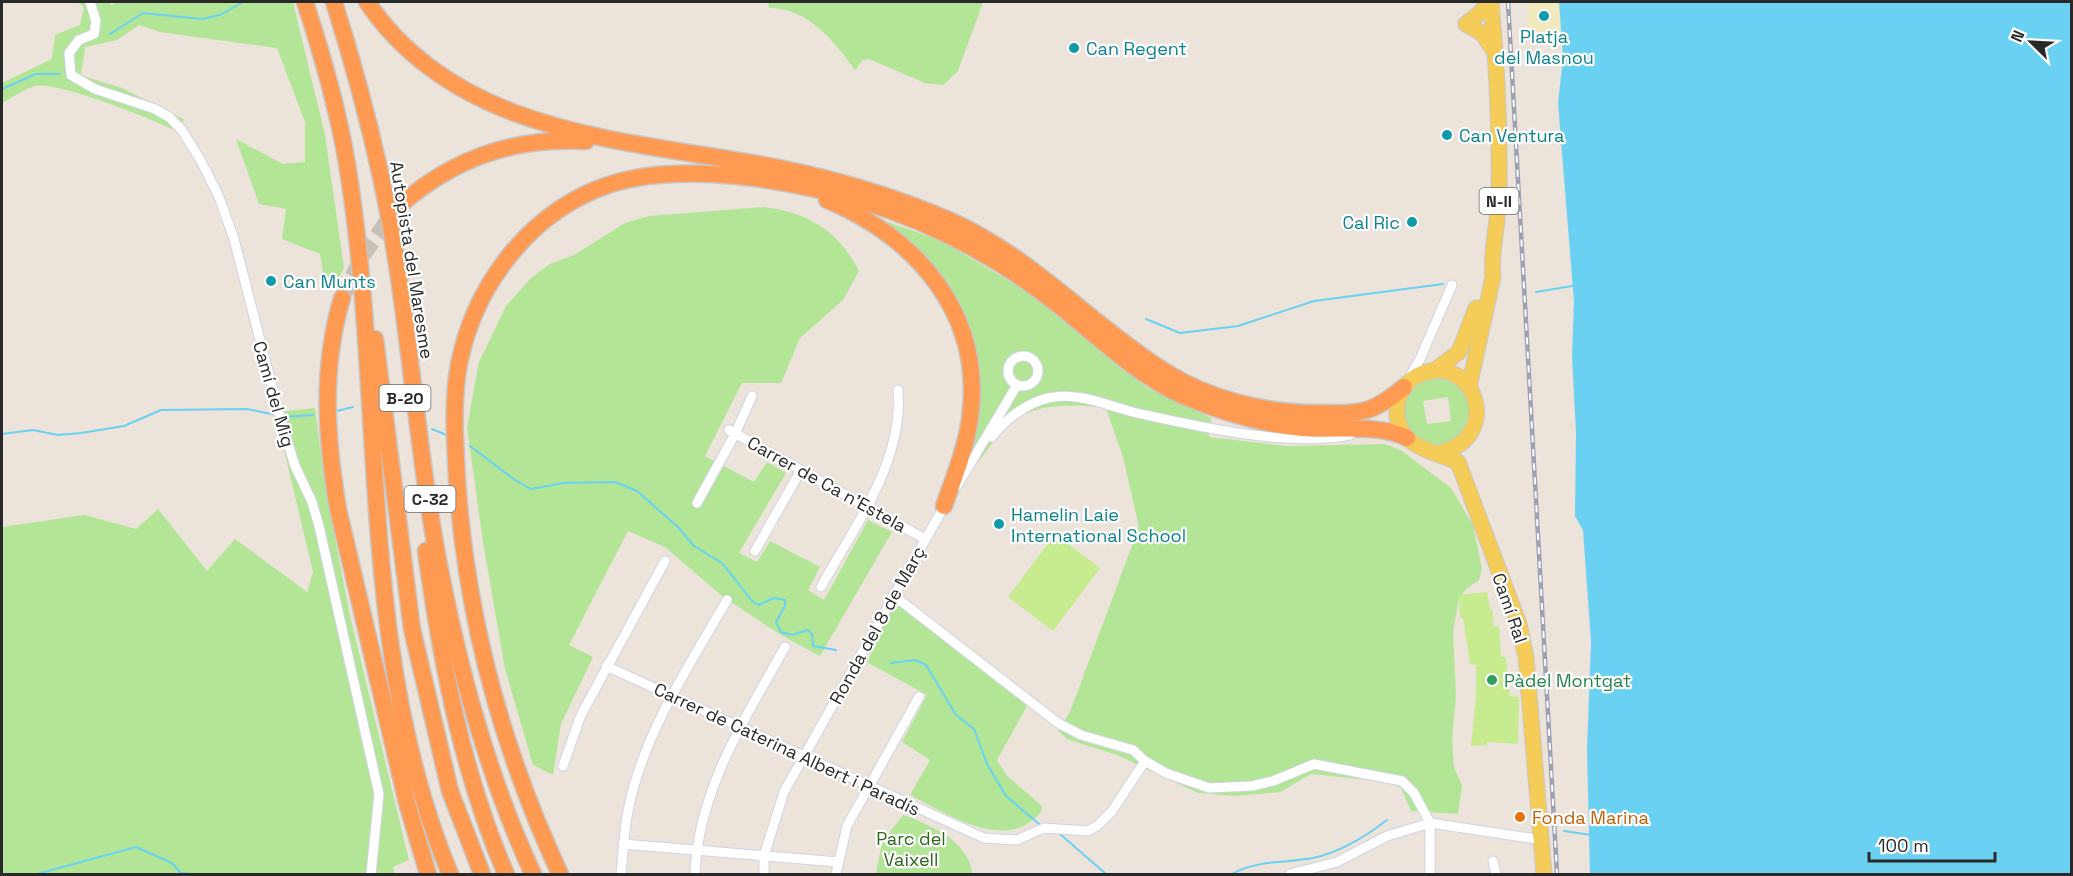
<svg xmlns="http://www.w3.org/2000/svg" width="2073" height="876" font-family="'Space Grotesk',sans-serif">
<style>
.green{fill:#b2e595;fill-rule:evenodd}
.sand{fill:#f2e9bc}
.pitch{fill:#c7ec90}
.water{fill:#6ad1f2}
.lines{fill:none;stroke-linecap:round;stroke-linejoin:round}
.stream{stroke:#6ad1f2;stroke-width:2}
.highway-tunnel{stroke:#c5bfb7;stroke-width:16;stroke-dasharray:16 8;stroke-linecap:butt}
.street-casing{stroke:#d0d4e3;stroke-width:11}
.primary-casing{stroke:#c7c7c7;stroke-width:17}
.highway-casing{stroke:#c7c7c7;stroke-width:19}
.street{stroke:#fff;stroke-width:9}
.primary{stroke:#f4cc57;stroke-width:15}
.highway{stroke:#ff9a53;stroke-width:16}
.rail-casing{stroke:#9da1b4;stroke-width:4.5}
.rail{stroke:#fff;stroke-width:2;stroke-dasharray:7;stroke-linecap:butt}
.culture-dot{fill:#0f9aa8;stroke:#fff;stroke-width:2}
.leisure-dot{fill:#2e9e5b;stroke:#fff;stroke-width:2}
.food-dot{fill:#e8710a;stroke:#fff;stroke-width:2}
.labels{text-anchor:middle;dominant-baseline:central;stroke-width:4.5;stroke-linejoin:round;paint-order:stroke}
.shield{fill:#fff;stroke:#696969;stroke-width:1.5}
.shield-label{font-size:16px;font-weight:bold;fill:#292929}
.culture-label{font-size:18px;fill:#0d838f;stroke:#fff;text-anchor:start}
.street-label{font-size:18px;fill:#292929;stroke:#fff}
.leisure-label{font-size:18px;fill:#27864d;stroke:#fff;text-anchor:start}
.food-label{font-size:18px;fill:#c56008;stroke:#fff;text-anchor:start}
.park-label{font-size:18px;fill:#2a6818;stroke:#fff}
</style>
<rect width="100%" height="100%" fill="#ece4db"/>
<g class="green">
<path d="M78,2H109L111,5L120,2H293L325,135L344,268L332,290L326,288L320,254L282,239L286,209L259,204L236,139L283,164L305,162V122L277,48L160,32L139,25L117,40L85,47L81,74L83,76L122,88L185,120L172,129C149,118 57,81 35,86C24,89 12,98 2,103V83L52,59L55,35L80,25L84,8Z"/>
<path d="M768,2H983L958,71L943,85L925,83L869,59L863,60L855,70C835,42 807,7 769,8Z"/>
<path d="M763,207C807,212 839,231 859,271L843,300L800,338L781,383H742L705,456L754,482L767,462L786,473L739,553L757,562L770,541L820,567L808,590L824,600L868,520L892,532L820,656L781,635L722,596L665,547L628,531L569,645L593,657L561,724L553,775L533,765L505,669L483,542L467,427L479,362L506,306L530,279L550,264L574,255L625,223L649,216Z"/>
<path d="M882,220L942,241L1036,297L1146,387L1211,418L1209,437L1286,446L1385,444L1402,451L1451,488L1473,525L1482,569L1479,580L1466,589L1459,599L1453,631L1456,696L1452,739L1454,768L1462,785L1458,814L1411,811L1401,788L1389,782L1311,774L1280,792L1235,796L1198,793L1117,755L1067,739L1058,731L1070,712L1139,527L1123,457L1106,408C1074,404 1032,402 1007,426C996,437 987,451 977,463L969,452L977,384L927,260Z"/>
<path d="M1434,378C1500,385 1459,469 1419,438C1414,434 1409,432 1407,425C1398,402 1411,384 1434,378ZM1448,397L1451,421L1427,424L1423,401Z"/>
<path d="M315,408L325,486L350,616L409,860L393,867L395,874H2V527L84,515L136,529L158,509L207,571L235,539L307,592L313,572L275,412Z"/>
<path d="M894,601L1027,706L997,760L1006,775L1042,806L1041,812C1005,854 949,814 910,795L930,760L902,742L927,695L867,662Z"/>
<path d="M903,815C929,824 970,842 972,874H876L882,842Z"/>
</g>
<path class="sand" d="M1528,2H1559L1563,42L1528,31Z"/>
<g class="pitch">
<path d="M1055,534L1100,568L1053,631L1008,597Z"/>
<path d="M1487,592L1490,609L1493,612V626H1499L1501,657H1506L1510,696L1519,697L1518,744L1487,742V745L1471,746L1476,696V665L1470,664L1463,618L1460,617L1459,595Z"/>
</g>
<path class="water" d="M1559,2H2071V874H1590L1587,749L1591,642L1583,530L1575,516L1576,433L1572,356L1574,302L1558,103L1563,58Z"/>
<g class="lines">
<g class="stream">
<path d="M110,34L143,13L202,19L220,15L243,2"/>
<path d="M2,89L36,74H60"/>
<path d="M1536,292L1572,286"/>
<path d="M1146,319L1180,333L1238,326L1314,301L1443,284"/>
<path d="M333,412L353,407"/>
<path d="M283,417L313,415"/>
<path d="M432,429L449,436"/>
<path d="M2,434L33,430L58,435L81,433L124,426L161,410L247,409L277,415"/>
<path d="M470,446L515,480L531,489L563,483L615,482L637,491L678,527L694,546L722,563L753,602L758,605L774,598L785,600V606L776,622L781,632L792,635L808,630L812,634L813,646L836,650"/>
<path d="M891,663L915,660L926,665L956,715L974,729L987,764L1006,796L1039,824"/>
<path d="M1564,831L1591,835"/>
<path d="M1060,834L1106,874"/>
<path d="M37,874L136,847L172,863L181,873L195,874"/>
<path d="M1232,874C1256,860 1286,863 1313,858C1341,852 1365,837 1387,820"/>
</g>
<path class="highway-tunnel" d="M342,298L365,252L396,209"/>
<defs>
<g id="street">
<path d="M90,2L96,21L94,34L79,40L69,53L71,75L95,89L155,109L169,117L182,130L202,163L219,197L234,239L279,414L295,466L312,502L319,526L379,794L371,874"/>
<circle cx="1023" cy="371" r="15"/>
<path d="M1409,378L1420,359L1452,285"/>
<path d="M729,430L925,539"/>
<path d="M992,437C1004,420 1027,403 1048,398C1078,391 1108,406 1137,413C1201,427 1285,447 1350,435"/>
<path d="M957,486L1017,385"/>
<path d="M697,503L735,434L752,396"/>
<path d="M755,551L801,470"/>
<path d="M821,587C854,527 904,462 898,390"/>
<path d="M893,595L1058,723L1081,735L1133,750L1145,761L1166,773L1209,788L1252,786L1273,781L1314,764L1402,781L1414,793L1430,823V874"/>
<path d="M606,666L984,838L1017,840L1044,828L1088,831L1097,826L1112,811L1145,761"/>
<path d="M563,766L581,715L665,561"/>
<path d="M623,844L838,862"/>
<path d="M1493,861L1496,874"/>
<path d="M621,874C623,853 624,832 628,811C643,734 689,666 727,600"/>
<path d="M695,874C698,790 745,719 785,647"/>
<path d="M764,874V856L784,792L946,503"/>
<path d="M836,874L847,826L919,697"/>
<path d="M1290,874L1337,862L1387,836L1430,823L1543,840"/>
</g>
<g id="primary">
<path d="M1488,2L1481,12L1466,24L1482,33L1494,51"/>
<path d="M1434,371L1459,352L1476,308"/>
<path d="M1469,387L1493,277C1490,250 1499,221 1499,194C1500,130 1497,66 1491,2"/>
<path d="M1438,453C1505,439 1475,352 1421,374C1392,386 1388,428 1415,444C1428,452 1444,456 1458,462L1519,624L1526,658L1544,874"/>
</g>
<g id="highway">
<path d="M305,2C322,54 338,109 347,164C386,401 356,647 450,874"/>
<path d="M334,2C352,59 368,118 381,177C410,311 415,450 443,585C463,684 491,783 533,874"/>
<path d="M367,2C459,138 634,140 779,168C839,180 896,197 951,221C1033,258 1090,324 1164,371C1206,398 1264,413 1314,413C1358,413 1368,417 1404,387"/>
<path d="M827,200C917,238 984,314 970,418C966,448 954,477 944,506"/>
<path d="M399,206C453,158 514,137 586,141"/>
<path d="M342,298C321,369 326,437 338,509L407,803L428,874"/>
<path d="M375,339L412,629L450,791L482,874"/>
<path d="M426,551C441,660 462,773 506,874"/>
<path d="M560,874C502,749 466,617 457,479C455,441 452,402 459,364C475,284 531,210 611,184C684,161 790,180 862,201C934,223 999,258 1057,304C1098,336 1135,374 1183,396C1221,412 1261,424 1302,428C1334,431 1379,423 1407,438"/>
</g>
</defs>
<use href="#street" class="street-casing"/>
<use href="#primary" class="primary-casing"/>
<use href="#highway" class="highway-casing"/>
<use href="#street" class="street"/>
<use href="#primary" class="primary"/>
<use href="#highway" class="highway"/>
<defs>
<path id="rail" d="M1508,2L1557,874"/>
</defs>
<use href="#rail" class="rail-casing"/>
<use href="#rail" class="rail"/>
</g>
<g class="culture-dot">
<circle cx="1544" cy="16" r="6"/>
<circle cx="1074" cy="48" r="6"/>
<circle cx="1447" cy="135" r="6"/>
<circle cx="1412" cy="222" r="6"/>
<circle cx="271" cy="281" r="6"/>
<circle cx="999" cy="524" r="6"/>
</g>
<circle class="leisure-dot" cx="1492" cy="680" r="6"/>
<circle class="food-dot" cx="1520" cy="817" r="6"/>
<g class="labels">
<g class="shield">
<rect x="1479.5" y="188" width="39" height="26" rx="4.5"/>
<rect x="379.5" y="385" width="51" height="26" rx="4.5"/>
<rect x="404.5" y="486" width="51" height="26" rx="4.5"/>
</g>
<g class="shield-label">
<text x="1499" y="201">N-II</text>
<text x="405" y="398">B-20</text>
<text x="430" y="499">C-32</text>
</g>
<g class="culture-label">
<text x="1544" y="36" text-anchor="middle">Platja<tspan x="1544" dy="21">del Masnou</tspan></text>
<text x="1086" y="48">Can Regent</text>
<text x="1459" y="135">Can Ventura</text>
<text x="1400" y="222" text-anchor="end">Cal Ric</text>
<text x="283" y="281">Can Munts</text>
<text x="1011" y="514">Hamelin Laie<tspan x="1011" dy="21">International School</tspan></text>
</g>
<g class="street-label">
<text transform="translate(412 260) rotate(81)">Autopista del Maresme</text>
<text transform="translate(274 394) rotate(74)">Camí del Mig</text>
<text transform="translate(827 484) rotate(29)">Carrer de Ca n'Estela</text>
<text transform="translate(1510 608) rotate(71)">Camí Ral</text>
<text transform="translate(877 625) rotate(-61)">Ronda del 8 de Març</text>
<text transform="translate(787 749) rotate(25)">Carrer de Caterina Albert i Paradís</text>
</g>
<g class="leisure-label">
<text x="1504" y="680">Pàdel Montgat</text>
</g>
<g class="food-label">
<text x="1532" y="817">Fonda Marina</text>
</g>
<g class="park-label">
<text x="911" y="838">Parc del<tspan x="911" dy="21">Vaixell</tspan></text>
</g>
</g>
<rect width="2073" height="876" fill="none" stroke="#292929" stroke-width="6"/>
<g transform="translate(2031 42) rotate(294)" stroke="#ffffff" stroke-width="4.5" paint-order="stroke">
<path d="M0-4.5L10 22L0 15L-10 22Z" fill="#292929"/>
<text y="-9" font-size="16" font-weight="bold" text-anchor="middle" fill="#292929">N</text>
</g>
<path d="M1869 852v9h126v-9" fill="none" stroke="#292929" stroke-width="3"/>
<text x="1878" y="852" font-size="18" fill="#292929" stroke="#ffffff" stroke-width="4.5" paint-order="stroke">100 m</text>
</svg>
